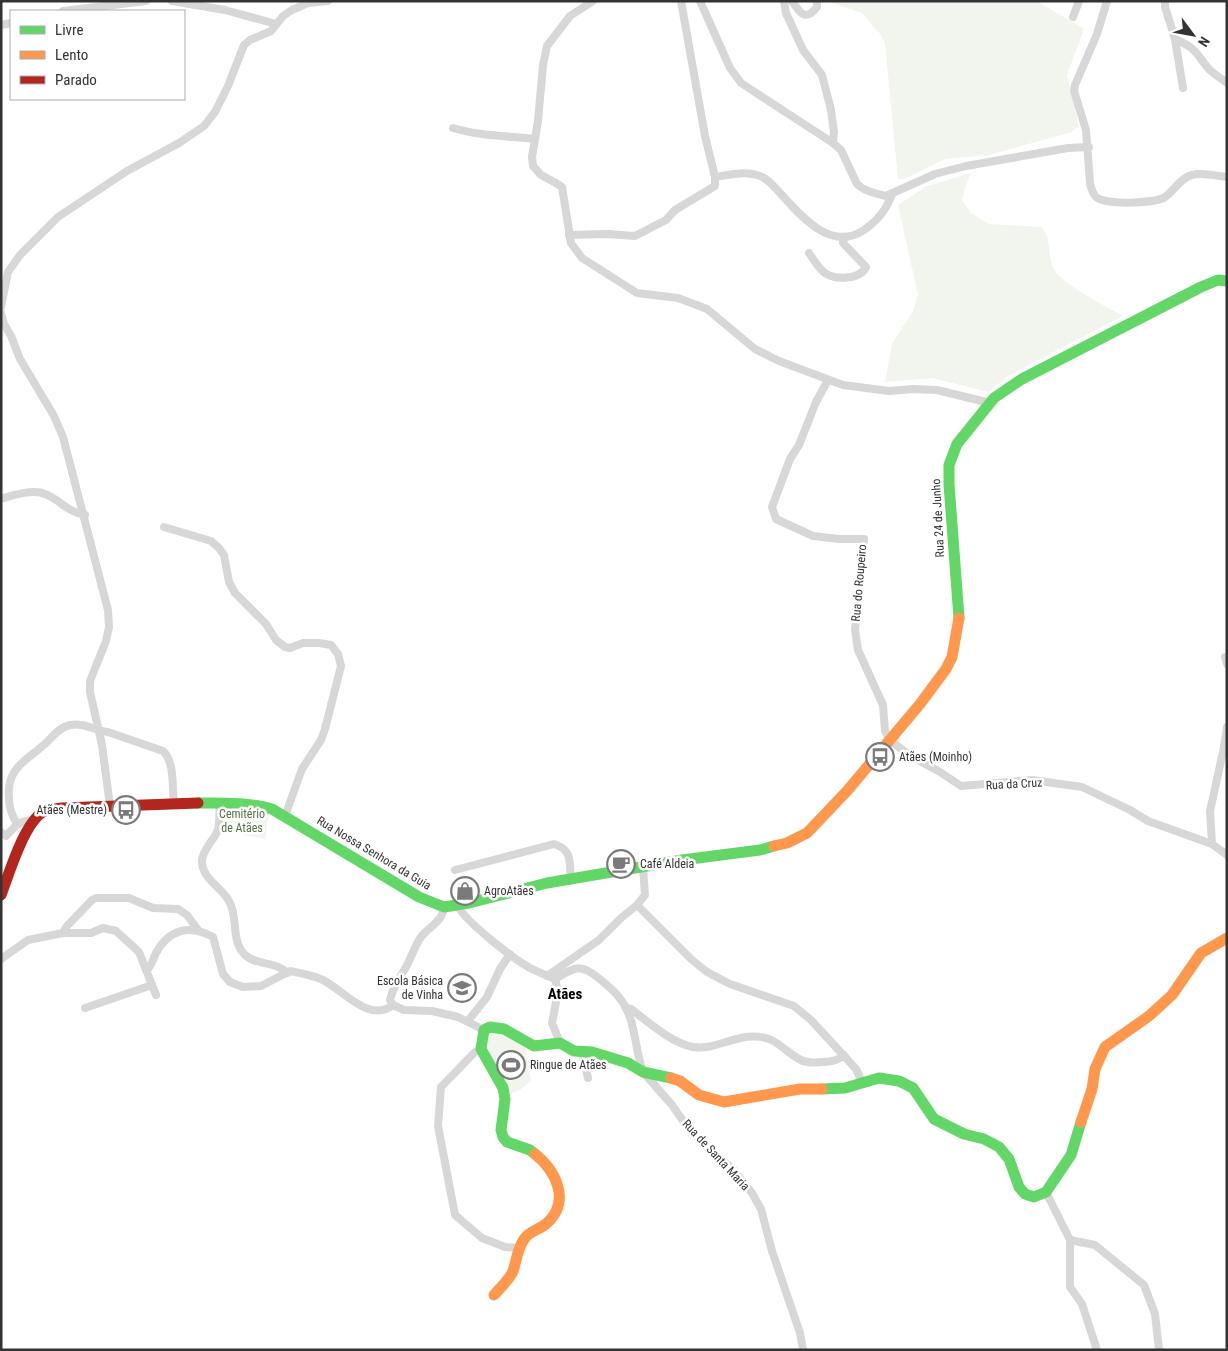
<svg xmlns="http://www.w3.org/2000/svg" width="1228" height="1351" font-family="'Roboto Condensed',sans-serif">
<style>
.green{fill:#f1f5ed}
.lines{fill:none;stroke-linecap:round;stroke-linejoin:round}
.street{stroke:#d7d7d7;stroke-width:8}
.fast{stroke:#63d668;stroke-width:11}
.slow{stroke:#ff974d;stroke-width:11}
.jam{stroke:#b3261e;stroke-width:11}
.labels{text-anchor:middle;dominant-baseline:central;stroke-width:5;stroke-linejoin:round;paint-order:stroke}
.street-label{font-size:12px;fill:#333;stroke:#fff}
.poi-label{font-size:12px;fill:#333;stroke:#fff;text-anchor:start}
.park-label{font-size:12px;fill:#56703f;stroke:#fff}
.quarter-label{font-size:15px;font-weight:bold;fill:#000;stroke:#fff}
</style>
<rect width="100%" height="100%" fill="#fff"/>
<g class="green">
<path d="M835,1H1040V3L1084,29L1067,75L1079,126L1072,132L989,155L945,159L904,179H898L885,43L881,35L862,13L835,4Z"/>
<path d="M971,173L966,185L962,200L971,213L989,224L1042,227C1052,241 1047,254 1053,268C1061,284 1106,306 1123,316L1008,376L989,392L932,378L885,382L892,344L913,311L918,295L898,205L927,186Z"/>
<path d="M226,806L269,813L265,839L219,830L223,808Z"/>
<path d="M503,1032L525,1047L531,1081L521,1089L510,1094C502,1079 479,1048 492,1033Z"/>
</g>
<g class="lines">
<g class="street">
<path d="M172,1L225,10L276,24"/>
<path d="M593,1L570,16L547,46L543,65L538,121L532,157L533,166L541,175L556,183L562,187L571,243L582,258L637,293L678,298L707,309L755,349L779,361L843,385L889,391L913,389L937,390L990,403"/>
<path d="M700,1L730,68L741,83L833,143L841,150L857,184C864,191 876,194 886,196L935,174L966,166L1068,148L1089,147"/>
<path d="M784,1L786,13L803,50L822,75L831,110L834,132L833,143"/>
<path d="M792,1C800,13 805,22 817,7V1"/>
<path d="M1107,1L1097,34L1075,85L1074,91L1086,130L1090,183C1091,187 1092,193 1096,197C1105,205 1155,204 1165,197C1174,191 1180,178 1192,175C1202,172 1216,176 1227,177"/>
<path d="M1165,1V7L1175,39L1183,88"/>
<path d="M63,11L146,1"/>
<path d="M1073,17L1079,1"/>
<path d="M1,25L11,23"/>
<path d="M1175,39C1196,48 1195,52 1208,68C1213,74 1221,78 1227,83"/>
<path d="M453,128C479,136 508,136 535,139"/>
<path d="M715,177C728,175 744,171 757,175C768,178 774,187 781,194C802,217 831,252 864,230C877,221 887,209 892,194"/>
<path d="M569,235L608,234L635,236L666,220L675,210L715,186V177L705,136L681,1"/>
<path d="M809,253C814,260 818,268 825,273C835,280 860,280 866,267L843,243L844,238"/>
<path d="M1,307L8,272L20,255L58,217L127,171L179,143L204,126L215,112L228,86L244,45L250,40L271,31L283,16L292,10L308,3L328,1"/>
<path d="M1,313L4,324L11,336L20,359L54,416L63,437L108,610L109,627L106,641L90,681V692L102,745L110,806"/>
<path d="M828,380L816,402L799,445L790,459L772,507L776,519L813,536L839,539H864L855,630L858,650L883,705L885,731L890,740L909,755L940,772L961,786L1032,780L1082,787L1130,810L1148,821L1212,844L1227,855"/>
<path d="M1,499C12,495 34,489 45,494C61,500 65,511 85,515"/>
<path d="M164,527L211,541L219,548L224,555L229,582L235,593L266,624L276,640L285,647L290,648L303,643H319L331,645L338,654L341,666L325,729L321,740L302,769L285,816"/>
<path d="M1225,657L1227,664"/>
<path d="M220,803C219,811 220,822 218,830C214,840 203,849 202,860C201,879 222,887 229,901C239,918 230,940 245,955C257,966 276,961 287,973"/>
<path d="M17,824C12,816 9,807 9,798C6,768 26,761 46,743C53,736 60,727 70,725C84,722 95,731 108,732L163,751C175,762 172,788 174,804"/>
<path d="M1,832L6,836C17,825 17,821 34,820"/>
<path d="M1212,844L1210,811L1224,747L1227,727"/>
<path d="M455,870L554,844C573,850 569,862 571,879"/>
<path d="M457,905C466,922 512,958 530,968C538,972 546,975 555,979C576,966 581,963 601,980C607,985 613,990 618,996C636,1016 634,1047 643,1072L672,1105L688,1128L707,1148L732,1168L752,1193L761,1209L772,1251L800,1333L803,1350"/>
<path d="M637,905L691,959L707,972L730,984L794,1006L811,1020L856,1069L863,1084"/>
<path d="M444,907C443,921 430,926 421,937C415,945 412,956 407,965C401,977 393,986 390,1000L393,1005L404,1010L432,1011L458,1017L484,1030"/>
<path d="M63,933L67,926L92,900L96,898H129L153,908L178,909L187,915L198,930"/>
<path d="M1,959L28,940L63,933H91L103,928L116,931L139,952L156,995"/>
<path d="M147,970C152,965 153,959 156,953C169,929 190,924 213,937L223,974L230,982L243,987L261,986L290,971C300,973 311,975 321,979C343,989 368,1024 393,1005"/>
<path d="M547,976L599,940L621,918L637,905L645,895L643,868"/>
<path d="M555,979L558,992L552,1023L560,1043"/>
<path d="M85,1008L152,985"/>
<path d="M626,1008L631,1009C648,1022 672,1043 693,1047C718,1051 742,1029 769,1039C781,1043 795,1061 808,1062C812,1063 818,1062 823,1062C831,1062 838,1061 844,1055"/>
<path d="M468,1021L487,997L500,969L510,954"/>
<path d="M481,1049L475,1052L441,1087L438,1126L455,1215L482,1238L505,1247L520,1248"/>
<path d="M582,1052L588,1078"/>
<path d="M1046,1192L1070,1240L1095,1245L1144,1285L1155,1314L1159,1350"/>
<path d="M1070,1240V1287L1082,1304L1097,1350"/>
</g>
<g class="fast">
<path d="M959,618L949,484V465L957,444L994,398L1022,379L1201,287L1218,280L1227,281"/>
<path d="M198,803C223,803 248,802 272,809L419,897L444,907L469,903L547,883L682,860L760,850L774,846"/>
<path d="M822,1089L845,1088L879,1078L899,1081L913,1088L934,1119L964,1134L984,1139L999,1147L1009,1159L1019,1187L1025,1194L1034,1197L1046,1192L1071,1155L1081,1122"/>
<path d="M535,1154L530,1150L507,1142L503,1137L501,1130L505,1099L503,1088L481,1049L484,1030L490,1027L504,1029L534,1046L560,1043L574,1051L592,1052L628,1063L643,1072L671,1078"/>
</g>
<g class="slow">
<path d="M774,846L787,843L807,833L847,791L920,704L946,669L952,657L959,618"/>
<path d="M671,1078L680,1081L699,1095L724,1102L800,1089H822"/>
<path d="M1081,1122L1092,1089L1095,1069L1105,1047L1149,1016L1172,995L1201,953L1227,938"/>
<path d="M494,1295C500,1288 510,1279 513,1271C517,1260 517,1248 525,1238C530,1231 541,1229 547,1223C571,1201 556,1171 535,1154"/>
</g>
<path class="jam" d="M1,895C9,874 24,823 43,812C48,809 56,809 62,808L198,803"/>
</g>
<defs>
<symbol id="bus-ring" viewBox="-11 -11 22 22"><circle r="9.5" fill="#fff" stroke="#7a7a7a" stroke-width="1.5"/><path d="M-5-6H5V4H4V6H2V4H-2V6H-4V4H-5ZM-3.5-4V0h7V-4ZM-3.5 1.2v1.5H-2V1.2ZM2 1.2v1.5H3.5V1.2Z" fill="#7a7a7a"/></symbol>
<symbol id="cafe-ring" viewBox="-11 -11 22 22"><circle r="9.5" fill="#fff" stroke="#7a7a7a" stroke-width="1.5"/><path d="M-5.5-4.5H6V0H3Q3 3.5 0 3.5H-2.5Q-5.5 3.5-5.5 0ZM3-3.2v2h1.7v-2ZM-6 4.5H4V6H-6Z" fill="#7a7a7a"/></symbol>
<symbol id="shop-ring" viewBox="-11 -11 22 22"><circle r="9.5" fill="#fff" stroke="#7a7a7a" stroke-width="1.5"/><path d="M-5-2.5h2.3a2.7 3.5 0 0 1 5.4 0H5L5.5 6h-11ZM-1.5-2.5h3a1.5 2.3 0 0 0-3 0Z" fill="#7a7a7a"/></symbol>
<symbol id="school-ring" viewBox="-11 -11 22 22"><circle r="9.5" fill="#fff" stroke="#7a7a7a" stroke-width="1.5"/><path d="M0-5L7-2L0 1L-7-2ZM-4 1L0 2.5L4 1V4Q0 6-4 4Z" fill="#7a7a7a"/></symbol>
<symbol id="stadium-ring" viewBox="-11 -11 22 22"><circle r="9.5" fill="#fff" stroke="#7a7a7a" stroke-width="1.5"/><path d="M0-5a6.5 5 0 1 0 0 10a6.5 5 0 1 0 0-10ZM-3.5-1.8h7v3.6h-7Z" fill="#7a7a7a"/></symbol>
</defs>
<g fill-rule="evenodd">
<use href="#bus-ring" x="864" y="741" width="32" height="32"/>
<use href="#bus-ring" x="110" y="794" width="32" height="32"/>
<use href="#cafe-ring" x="605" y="848" width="32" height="32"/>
<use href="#shop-ring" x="449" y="875" width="32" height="32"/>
<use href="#school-ring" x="446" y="972" width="32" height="32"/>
<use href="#stadium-ring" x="495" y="1049" width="32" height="32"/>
</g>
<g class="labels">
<g class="street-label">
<text transform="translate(938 518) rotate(-93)">Rua 24 de Junho</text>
<text transform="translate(859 583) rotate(-85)">Rua do Roupeiro</text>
<text transform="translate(1014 784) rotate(-3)">Rua da Cruz</text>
<text transform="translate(374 853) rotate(31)">Rua Nossa Senhora da Guia</text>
<text transform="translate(716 1155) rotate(47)">Rua de Santa Maria</text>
</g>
<g class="poi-label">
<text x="899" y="757">Atães (Moinho)</text>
<text x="107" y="810" text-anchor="end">Atães (Mestre)</text>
<text x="640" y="864">Café Aldeia</text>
<text x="484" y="891">AgroAtães</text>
<text x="443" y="981" text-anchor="end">Escola Básica<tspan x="443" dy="14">de Vinha</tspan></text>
<text x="530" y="1065">Ringue de Atães</text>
</g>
<g class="park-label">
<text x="242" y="814">Cemitério<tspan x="242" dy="14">de Atães</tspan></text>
</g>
<g class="quarter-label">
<text x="565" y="994">Atães</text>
</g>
</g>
<rect width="1228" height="1351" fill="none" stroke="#333333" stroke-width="5"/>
<rect x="10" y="10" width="175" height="90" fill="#ffffff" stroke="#adadad"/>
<rect x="20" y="26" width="25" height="8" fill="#63d668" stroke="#adadad"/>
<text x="55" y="35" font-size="15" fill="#333333">Livre</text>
<rect x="20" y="51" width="25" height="8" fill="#ff974d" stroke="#adadad"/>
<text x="55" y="60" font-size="15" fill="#333333">Lento</text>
<rect x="20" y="76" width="25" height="8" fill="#b3261e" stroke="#adadad"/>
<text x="55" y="85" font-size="15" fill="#333333">Parado</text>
<g transform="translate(1193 35) rotate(122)" stroke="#ffffff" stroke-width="4" paint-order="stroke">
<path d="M0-4L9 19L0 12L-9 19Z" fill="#333333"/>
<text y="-8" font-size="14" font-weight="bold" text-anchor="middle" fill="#333333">N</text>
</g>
</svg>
